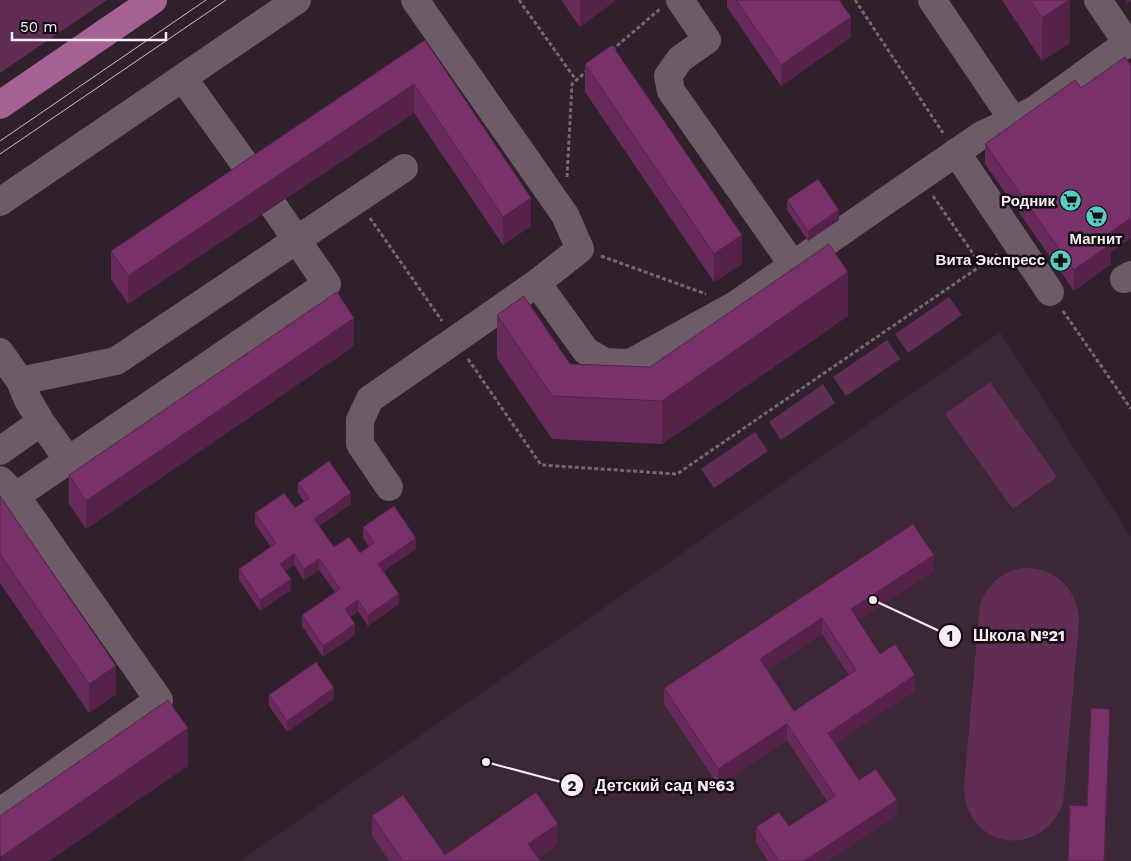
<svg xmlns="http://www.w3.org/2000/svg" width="1131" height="861" font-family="'Work Sans',sans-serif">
<rect width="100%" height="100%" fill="#2f202b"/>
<!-- built -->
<path fill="#3b2736" d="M1000 332 1131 537V861H240Z"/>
<!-- green -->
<path fill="#602d54" d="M0 0H107L0 73Z
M949 297 962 315 908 353 895 334Z
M887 340 900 359 846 396 833 377Z
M990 382 1057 477 1013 509 945 414Z
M823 384 835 403 781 440 769 422Z
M755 432 768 451 714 488 701 469Z
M1023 568C1056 567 1079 590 1079 623L1063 804C1040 861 964 848 964 786L980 604C988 584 1001 572 1023 568Z"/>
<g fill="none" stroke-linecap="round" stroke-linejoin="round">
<!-- path -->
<path stroke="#756872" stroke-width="3" stroke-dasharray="4 2.5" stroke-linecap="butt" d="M519 0 576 80
M855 0 943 133
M612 50 660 9
M567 177 572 84 588 70
M933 196 981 265
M370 218 442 321
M601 256 706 294
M1063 311 1131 409
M468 359 541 465 677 474 998 254"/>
<!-- minor -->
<path stroke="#6d5c68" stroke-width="28" d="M415 0 565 215 580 249 537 283 586 351 605 362 630 363 735 305 980 136 1033 111 1127 43 1098 0
M680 0 707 40 680 59 668 76 671 91 793 265
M932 0 1013 120
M183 78 257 181
M956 152 1050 292
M0 202 297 0
M1124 279 1131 275
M0 352 20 381 28 400 41 422 0 451
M20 381 116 361 404 168
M41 422 68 460
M0 480 16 496
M389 487 360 444V420L370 399 537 283
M0 812 159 700 16 496 327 284 274 207"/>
<!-- major -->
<path stroke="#a66195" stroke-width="28" d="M0 105 153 0"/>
<!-- tram -->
<path stroke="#cdc1c9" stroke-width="1" d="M0 141 206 0
M0 154 226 0"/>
</g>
<!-- wall -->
<path fill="#682a5a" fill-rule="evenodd" d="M561 0H616L580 27Z
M727 0H839L851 37 781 86 727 7Z
M1002 0H1070V43L1042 61Z
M425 40 531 226 503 245 414 113 128 304 111 279V251Z
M585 64 742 264 714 282 585 92Z
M1131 65V238L1111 252V264L1074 291 985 164V144L1081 88Z
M787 200 839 220 808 241 787 210Z
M497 315 570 364 650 367 848 316 662 444 552 439 497 358Z
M354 346 86 529 69 504V475Z
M298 483 351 504 319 526 334 547 360 553 369 546 363 538V527L416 549 384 571 399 604 368 626 358 611 350 617 355 635 323 657 302 626V615L335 592 319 570 304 580 294 565 285 571 291 590 260 611 239 580V569L271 547 255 524V513L295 508 304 502 298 493Z
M0 496 116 694 89 713 0 583Z
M913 524 934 571 858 620 880 654 915 691 835 744 859 780 897 815 828 861H768L756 843V827L789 826 827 801 787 740 718 785 664 704V688ZM822 634 849 675 794 711 767 670Z
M269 695 334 699 287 732 269 706Z
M372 816 445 855 558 844 538 858 540 861H389L372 836Z"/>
<!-- shaded-wall -->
<path fill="#55224a" d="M580 0H616L580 27Z
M1070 0V43L1042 61V18Z
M1126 0H1131V1L1126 5Z
M851 17V37L781 86V65Z
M414 84V113L128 304V276Z
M531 198V226L503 245V217Z
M839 210V220L808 241V231Z
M1131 218V238L1111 252V264L1074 291V270L1105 236Z
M742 235V264L714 282V254Z
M848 272V316L662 444V401Z
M354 318V346L86 529V501Z
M351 493V504L314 529V519Z
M416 538V549L378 575V564Z
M294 554V565L280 575V564Z
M934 555V571L851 625V609Z
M319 559V570L304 580V569Z
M291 579V590L260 611V600Z
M399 594V604L368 626V615Z
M358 600V611L345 620V609Z
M822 618V634L760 675V659Z
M355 624V635L323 657V646Z
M116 666V694L89 713V684Z
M915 675V691L828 749V733Z
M334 688V699L287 732V721Z
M1110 709V730L1105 861H1104Z
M787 724V740L718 785V769Z
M188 728V766L49 861H1V857Z
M897 800V815L828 861H804Z
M558 824V844L534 861 528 844Z"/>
<!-- building -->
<path fill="#793169" stroke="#55224a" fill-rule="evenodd" d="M736 0H839L851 17 781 65Z
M1030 0H1069L1042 18Z
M425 40 531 198 503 217 414 84 128 276 111 251Z
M612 45 742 235 714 254 585 64Z
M1125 57 1131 65V218L1105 236 1111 244 1074 270 985 144 1075 80 1081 88Z
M818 179 839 210 808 231 787 200Z
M829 244 848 272 662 401 552 396 497 315 524 296 570 364 650 367Z
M337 292 354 318 86 501 69 475Z
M329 461 351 493 314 519 334 547 349 537 360 553 374 543 363 527 394 506 416 538 378 564 399 594 368 615 358 600 345 609 355 624 323 646 302 615 340 589 319 559 304 569 294 554 280 564 291 579 260 600 239 569 276 543 255 513 284 493 295 508 309 498 298 483Z
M0 496 116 666 89 684 0 554Z
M913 524 934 555 851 609 880 654 895 644 915 675 828 733 859 780 876 769 897 800 804 861H779L756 827 779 812 789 826 835 796 787 724 718 769 664 688ZM822 618 856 670 794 711 760 659Z
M316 662 334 688 287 721 269 695Z
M168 700 188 728 1 857H0V816Z
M1091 708 1110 709 1104 861H1068L1070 805 1087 806Z
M536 792 558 824 528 844 540 861H403L372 816 403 795 445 855Z"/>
<!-- icons -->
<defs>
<symbol id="supermarket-disc" viewBox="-11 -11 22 22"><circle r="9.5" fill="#56cec3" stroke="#130c11"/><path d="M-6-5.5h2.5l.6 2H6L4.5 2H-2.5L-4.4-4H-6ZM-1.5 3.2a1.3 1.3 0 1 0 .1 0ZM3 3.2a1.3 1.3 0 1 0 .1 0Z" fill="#111"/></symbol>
<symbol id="pharmacy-disc" viewBox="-11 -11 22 22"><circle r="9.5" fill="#56cec3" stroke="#130c11"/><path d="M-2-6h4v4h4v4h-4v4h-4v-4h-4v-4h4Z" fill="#111"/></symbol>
</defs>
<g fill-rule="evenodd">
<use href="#supermarket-disc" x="1058" y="188" width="25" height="25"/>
<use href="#supermarket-disc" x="1084" y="204" width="25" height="25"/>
<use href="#pharmacy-disc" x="1048" y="248" width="25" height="25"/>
</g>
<g text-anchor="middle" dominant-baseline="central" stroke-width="5" stroke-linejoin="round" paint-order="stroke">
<!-- poi labels -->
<g font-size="15" font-weight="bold" fill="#f8eef5" stroke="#130c11" text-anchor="end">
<text x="1055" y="201">Родник</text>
<text x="1096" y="239" text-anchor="middle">Магнит</text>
<text x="1045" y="260">Вита Экспресс</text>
</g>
</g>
<!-- callouts -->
<path fill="none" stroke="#f8eef5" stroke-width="2" d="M873 600L950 636M486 762L572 785"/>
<g fill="#f8eef5" stroke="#130c11" stroke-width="2">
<circle cx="873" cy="600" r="5"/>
<circle cx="486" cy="762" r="5"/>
<circle cx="950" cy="636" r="12"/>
<circle cx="572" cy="785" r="12"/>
</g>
<g font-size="15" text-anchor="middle" font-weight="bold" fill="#111">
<text x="950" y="641">1</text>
<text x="572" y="791">2</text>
</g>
<g font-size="16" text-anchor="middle" font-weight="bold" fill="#f8eef5" stroke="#130c11" stroke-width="5" stroke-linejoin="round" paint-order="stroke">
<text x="1019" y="641">Школа №21</text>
<text x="665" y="791">Детский сад №63</text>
</g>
<!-- scale -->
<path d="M12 32v8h154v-8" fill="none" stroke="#f8eef5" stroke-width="2.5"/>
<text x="20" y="32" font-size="15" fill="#f8eef5" stroke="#130c11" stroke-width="4" paint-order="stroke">50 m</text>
</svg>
